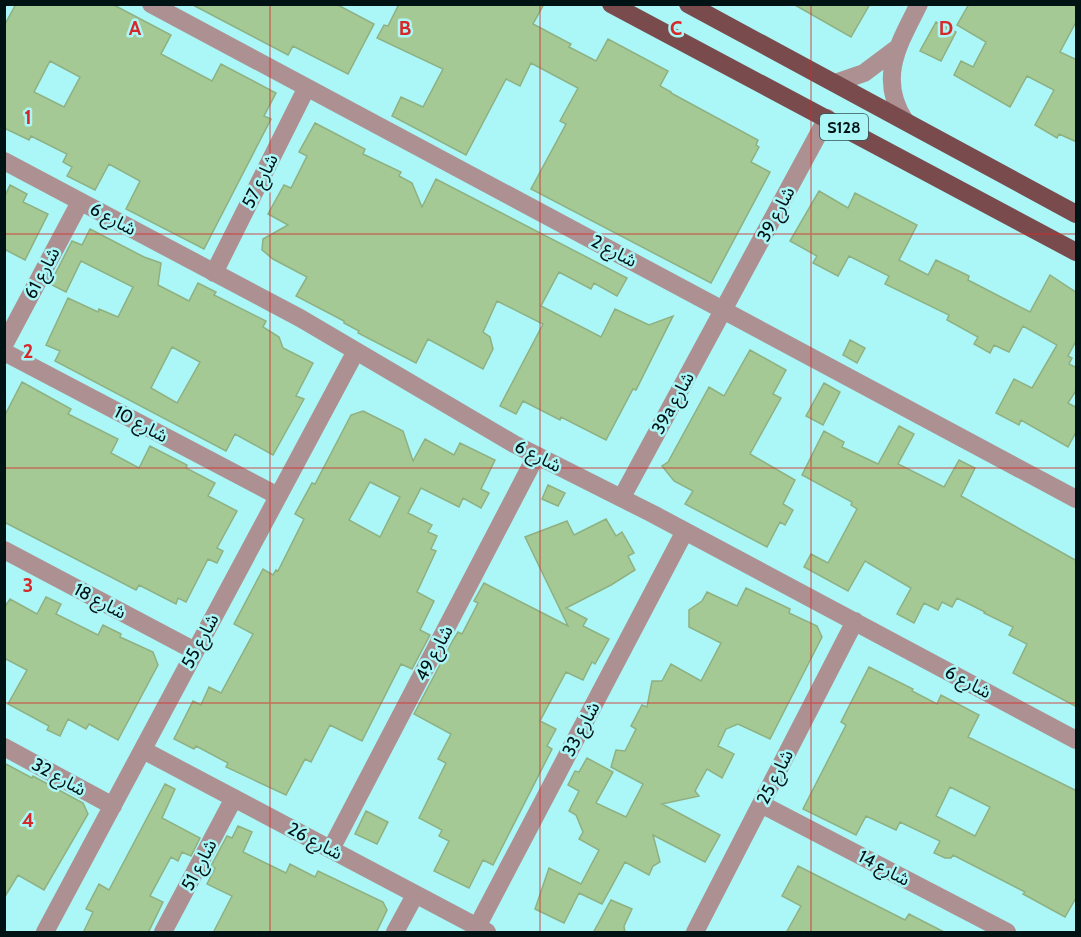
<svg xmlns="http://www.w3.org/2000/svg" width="1081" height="937" font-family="Cabin,'Noto Sans Arabic',sans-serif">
<rect width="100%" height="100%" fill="#abf6f7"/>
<!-- building -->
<path fill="#a4c995" stroke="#8fb081" stroke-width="1.5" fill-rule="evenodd" d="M16 4H112L171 35 161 54 212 81 221 64 276 93 264 116 271 119 204 249 126 209 140 181 109 164 95 190 67 176 72 167 63 162 67 154 31 136 29 140 4 128V26ZM50 61 80 77 64 107 34 92Z
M191 4H336L374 24 348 74 293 46 288 55Z
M399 4H544L533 24 571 44 569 47 596 61 608 39 668 71 660 86 671 92V93L758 140 756 145 759 147 751 162 770 172 711 283 531 189 566 124 560 121 578 88 531 63 520 86 506 79 466 155 392 116 401 97 423 107 443 69 377 38 384 25 388 26Z
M793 4H870L851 37Z
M969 4H1077V20L1060 52 1077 60V142L1059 134 1057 138 1035 125 1054 90 1027 76 1010 107 954 75 961 61 973 67 986 42 957 25Z
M936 22 956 32 941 61 920 51Z
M315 123 365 149 363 154 401 172 399 176 412 183 422 207 436 179 627 278 617 296 594 283 591 289 559 272 541 306 601 337 615 309 649 325 673 316 636 390 633 389 606 440 561 417 560 420 523 401 516 414 500 406 543 324 497 301 483 332 490 337 493 349 483 369 428 339 416 363 358 333 359 331 344 323V321L296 296 307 277 273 259 262 250 263 239 288 225 268 214 284 185 291 188 307 156 299 152Z
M10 185 27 194 23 202 48 214 25 260 4 249V198Z
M819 191 848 208 855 193 917 225 899 260 928 275 936 260 969 276 968 280 1030 312 1050 275 1077 293V339L1068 356 1072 358 1069 364 1077 368V389L1068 403 1077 408V430L1068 447 1021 420 1019 425 996 413 1014 379 1032 388 1057 345 1023 326 1009 352 994 345 990 353 974 344 978 337 947 320 949 315 885 284 889 276 849 256 838 276 813 263 817 256 790 241Z
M90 229 144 257 161 263 158 285 189 301 198 283 216 292 214 295 266 321 263 327 279 337 283 348 313 363 296 396 304 399 273 455 235 434 226 451 55 361 60 351 46 345 68 298 98 312 99 309 118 317 133 287 81 261 66 292 50 284 72 241 82 245ZM172 347 200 362 177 403 151 388Z
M850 340 865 348 857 363 843 355Z
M750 350 786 370 773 394 781 398 750 454 795 480 783 504 793 510 785 525 780 522 767 547 685 504 693 491 674 481 662 466 668 462 709 387 724 396Z
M22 382 71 409 68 414 118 439 111 453 139 468 150 446 187 465 186 468 215 483 208 496 237 511 217 548 223 551 217 563 208 559 186 602 178 598 176 604 139 585 136 590 4 522V417Z
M824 383 840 392 823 425 806 416Z
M363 411 403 431 413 461 425 439 454 455 460 443 495 460 481 489 489 493 481 508 463 498 459 507 421 488 408 513 432 525 428 532 437 536 431 549 436 551 417 592 434 601 420 630 430 635 412 669 401 664 362 741 330 725 311 762 305 759 286 795 226 767 228 763 196 746 194 749 174 739 193 701 201 705 209 687 221 693 253 634 234 624 263 569 273 575 276 570 278 571 304 519 295 514 312 483 315 484 351 415ZM370 482 400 497 380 537 349 520Z
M899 426 914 434 898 464 944 487 959 460 975 468 961 496 1077 561V707L1013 673 1027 644 1009 635 1013 627 984 613 985 612 957 598 952 607 942 602 938 610 924 603 914 623 897 614 911 588 865 561 848 591 804 567 811 554 828 563 857 509 851 505 852 502 802 475 824 431 844 442 842 447 878 464Z
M548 485 565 493 558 506 542 499Z
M606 519 616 536 622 532 634 553 628 556 635 570 611 585 566 608 587 619 583 626 609 639 595 664 592 662 583 680 566 672 540 721 556 729 547 746 552 749 493 865 483 860 469 888 434 871 449 841 439 836 442 830 419 818 446 763 438 759 451 734 414 714 453 640 458 632 462 634 478 603 474 601 484 583 568 626 525 537 567 521 574 535Z
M746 588 790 609 789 613 817 626 822 637 770 739 738 724 726 729 718 746 734 754 722 778 707 769 695 791 699 796 662 804 720 835 705 862 653 835 660 862 653 866 649 875 625 862 602 904 579 893 564 923 535 909 549 868 581 884 599 850 579 839 583 832 576 815 569 811 579 791 568 785 575 771 579 772 587 758 613 772 596 803 626 817 643 784 611 767 616 750 625 751 636 729 631 726 642 705 647 707 652 681H662L671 664 701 681 721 643 689 627V610L702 601 707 592 737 606Z
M46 597 61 604 56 614 98 635 103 625 121 634 120 637 153 652 158 665 118 740 89 724 86 729 68 719 60 736 47 730 49 726 8 704 27 670 4 658V608L10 599 37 614Z
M869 667 913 689 912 691 937 704 941 695 979 715 968 737 1077 791V896L1065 917 1023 894 1025 892 953 855 951 858H945L934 853 940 841 900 822 896 830 866 816 856 835 803 809 846 725 841 722ZM950 787 990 807 975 836 936 816Z
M4 763 32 778 33 776 83 803 88 814 44 890 18 875 4 898Z
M165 784 175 789 162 818 200 838 191 856 182 852 178 861 171 857 150 896 163 902 148 933H83L93 912 86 909 99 884 109 890Z
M366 811 388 822 377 844 355 834Z
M238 826 252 832 243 852 286 873 290 864 315 877 318 871 383 902 387 910 376 933H213L232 896 207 884 215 868 211 866 227 836 232 838Z
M798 866 905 920 909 914 946 933H786L801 906 782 896Z
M611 900 632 909 624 926 625 933H593Z"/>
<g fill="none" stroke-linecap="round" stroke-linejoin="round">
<!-- minor -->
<path stroke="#ad9192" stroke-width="18" d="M151 4 1076 499
M835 83 864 73 896 49
M905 121C877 78 899 44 919 4
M4 161 300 318 514 444 653 514 1076 740
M214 273 306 89
M4 345 80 202
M4 352 278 496
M622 497 827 118
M4 550 195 651
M4 747 113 806
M143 750 487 932
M761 804 1007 932
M331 849 536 456
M477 927 685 531
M45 932 356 351
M163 932 234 798
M395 932 415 895
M695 932 855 621"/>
<!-- major -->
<path stroke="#794b4d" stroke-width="18" d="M611 4 1076 252
M688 4 1076 214"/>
</g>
<!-- grid -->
<path fill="none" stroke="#d62828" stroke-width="1.5" stroke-opacity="0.55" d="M270 4V932M540 4V932M811 4V932M4 234H1076M4 468H1076M4 703H1076"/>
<g text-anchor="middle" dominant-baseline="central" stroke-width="5" stroke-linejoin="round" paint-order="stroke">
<!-- shield labels -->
<rect fill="#abf6f7" stroke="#335758" stroke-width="1.5" x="820" y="114" width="48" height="26" rx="4.5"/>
<g font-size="16" font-weight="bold" fill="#001314">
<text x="844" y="127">S128</text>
</g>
<!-- street labels -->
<g font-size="18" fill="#001314" stroke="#abf6f7">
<text transform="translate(260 181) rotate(-63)">شارع 57</text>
<text transform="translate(776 214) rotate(-62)">شارع 39</text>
<text transform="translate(113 219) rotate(28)">شارع 6</text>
<text transform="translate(614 251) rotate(28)">شارع 2</text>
<text transform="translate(42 273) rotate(-62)">شارع 61</text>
<text transform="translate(673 403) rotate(-61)">39a شارع</text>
<text transform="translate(141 424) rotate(28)">شارع 10</text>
<text transform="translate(538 456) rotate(27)">شارع 6</text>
<text transform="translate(100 601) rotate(28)">شارع 18</text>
<text transform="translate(200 641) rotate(-62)">شارع 55</text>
<text transform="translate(434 653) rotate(-62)">شارع 49</text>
<text transform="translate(968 682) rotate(28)">شارع 6</text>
<text transform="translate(581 729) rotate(-62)">شارع 33</text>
<text transform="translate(59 777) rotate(29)">شارع 32</text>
<text transform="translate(775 777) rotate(-63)">شارع 25</text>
<text transform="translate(315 841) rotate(28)">شارع 26</text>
<text transform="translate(199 865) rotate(-62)">شارع 51</text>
<text transform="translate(884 868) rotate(28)">شارع 14</text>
</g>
</g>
<g font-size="20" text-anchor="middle" font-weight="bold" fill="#d62828" stroke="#abf6f7" stroke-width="5" stroke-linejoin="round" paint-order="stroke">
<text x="135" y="35">A</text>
<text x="405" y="35">B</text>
<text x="676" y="35">C</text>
<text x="946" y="35">D</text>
<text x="28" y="124">1</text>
<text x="28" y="358">2</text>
<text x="28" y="592">3</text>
<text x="28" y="827">4</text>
</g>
<!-- border -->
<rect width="1081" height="937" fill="none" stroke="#001314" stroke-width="12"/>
</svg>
